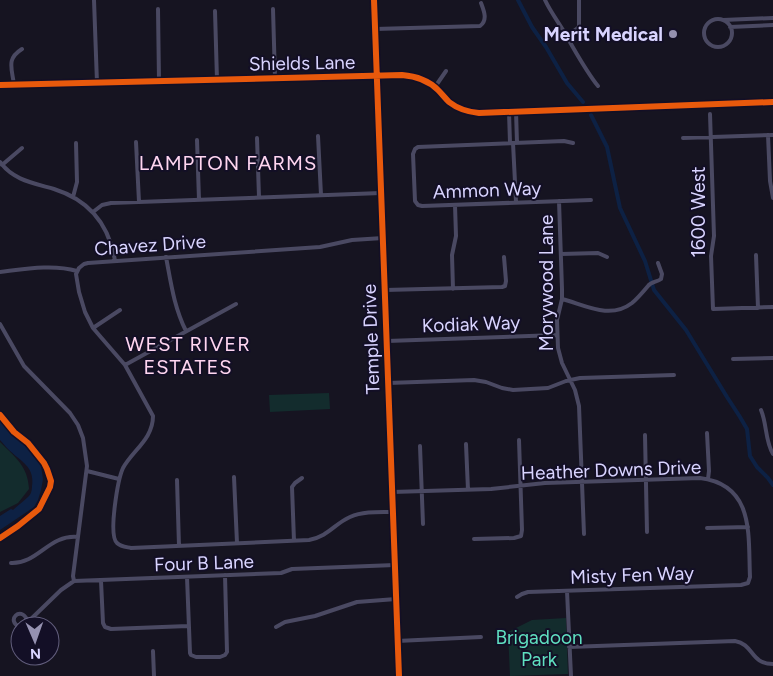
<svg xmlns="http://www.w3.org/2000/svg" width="773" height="676" font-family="Figtree,sans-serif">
<rect width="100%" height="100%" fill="#161421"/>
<!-- green -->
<path fill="#132c2d" d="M329 393 330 409 270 412 269 395Z
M0 442C15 457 28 466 29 489L18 503 0 512Z
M566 618 568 674 510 676 508 632 532 620Z"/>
<!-- water -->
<path fill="#0d2144" d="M0 420 31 452 41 466 43 479 41 490 38 500 34 507 0 530V516L11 509 13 510C18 505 24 501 28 497 31 495 32 490 32 486 35 466 20 461 8 449 5 446 3 443 0 440Z"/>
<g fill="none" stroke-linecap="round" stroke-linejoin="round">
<!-- canal -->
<path stroke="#0d2144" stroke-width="4" d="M518 0 532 27 546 47 567 83 583 102
M591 115 607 147 620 208 645 261 654 290 686 330 727 397 740 417 747 429 750 456 757 467 768 478 773 485"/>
<!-- street -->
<path stroke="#4a4962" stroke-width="4" d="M94 0 97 83
M545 0C551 13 560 24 567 37 577 54 586 71 598 86
M158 9 159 81
M273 9 275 78
M215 11 217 80
M704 33a14 14 0 1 1 28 0a14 14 0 1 1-28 0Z
M723 20 773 18
M730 27 773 25
M375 29 480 26C488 20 484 11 481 3
M567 36 579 27V0
M14 85C12 68 6 59 22 49
M435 87 446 71
M516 111 517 143
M509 112 510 143
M710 114 714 236 711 256 713 309 773 307
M768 135 770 181 773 198
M318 136 321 195
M257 138 259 197
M683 138 773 135
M197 140 199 200
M136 142 139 202
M513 143 516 202
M573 143 564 141 418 147 415 149 413 154 415 201 418 205 422 206 591 200
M0 162C13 180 33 183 54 189 89 200 109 224 115 261
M2 165 22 148
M73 197 77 182 76 143
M559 201 562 289V299L557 320 558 348 562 363 575 390 579 406 584 534
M93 212 102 205 111 203 381 193
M383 238 352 240 320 247 88 263 84 264 79 268 76 274 79 292 85 312 93 328 99 335 125 365 153 416C153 439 133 450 123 468 118 479 108 535 117 543 121 547 127 547 131 548L309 540C329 536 334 524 350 517 363 511 379 512 393 512
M561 254 598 253 607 257
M756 255 758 308
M166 257C171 283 174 307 186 331
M0 272C25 269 53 264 77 271
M453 289 452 255 456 236 455 205
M385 290 502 287 505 286 506 281 504 257
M562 299C585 305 610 320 632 303 638 298 643 292 648 286 651 282 657 282 661 279L662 274 658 263
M0 324 24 366 70 413 78 425 83 438 87 466 73 576 74 581
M93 328 120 310
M387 341 557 335
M733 359 773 358
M125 365 236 304
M388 383 474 380 486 382 502 388 513 390 548 388 566 381 580 378 674 375
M761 410C767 424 765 441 773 454
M707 433 709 471 708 479
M645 435 647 532
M466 444 468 490
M420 446 423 524
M87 471 119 479
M234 477 237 543
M177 480 179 546
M392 492 491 489 545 483 700 478C755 485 748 535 750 577L748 583 741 585 528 592 522 594 517 597
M707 528 748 527
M474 539 514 538 521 536 522 530 519 440
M294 541 292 487 295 483 302 478
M11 563C38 564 49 534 78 537
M187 577 190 653 191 655 196 657H220L225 655 227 652 225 575
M101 581 103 623 105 627 111 629 188 626
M567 591 571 676
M24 626 27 620 32 618 61 590 74 581 281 573 292 569 395 565
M20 627C5 621 21 605 27 620
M276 627 285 622 315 616 357 602 396 599
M397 641 481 637
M569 647 735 641C754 644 750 664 773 664
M153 651 154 676"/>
<!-- secondary -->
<path stroke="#575674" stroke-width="5" d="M374 0 399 676
M0 85 402 75C415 76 428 80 438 90 442 94 445 98 449 102 458 109 468 112 479 113L773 102"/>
<defs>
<path id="cycleway" d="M374 0 399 676
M0 85 402 75C415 76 428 80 438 90 442 94 445 98 449 102 458 109 468 112 479 113L773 102
M0 415 14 432 28 443 44 463 47 469 51 481 50 487 39 509 18 526 0 538"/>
</defs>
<!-- cycleway casing -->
<use href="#cycleway" stroke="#130f26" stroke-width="9"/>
<!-- cycleway -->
<use href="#cycleway" stroke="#e8590c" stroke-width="6"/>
</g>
<!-- markers -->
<circle fill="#9591b1" stroke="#130f26" stroke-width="2" cx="673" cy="34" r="5"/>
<g text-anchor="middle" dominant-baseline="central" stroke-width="4" stroke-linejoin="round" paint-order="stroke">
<!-- poi labels -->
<g font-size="19" font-weight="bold" fill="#d9d4ff" stroke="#130f26" text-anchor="end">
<text x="663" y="34">Merit Medical</text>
</g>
<!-- street labels -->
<g font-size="19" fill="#d9d4ff" stroke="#130f26">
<text transform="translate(302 63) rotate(-1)">Shields Lane</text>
<text transform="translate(487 190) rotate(-2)">Ammon Way</text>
<text transform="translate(698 212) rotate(-90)">1600 West</text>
<text transform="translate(150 245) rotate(-4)">Chavez Drive</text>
<text transform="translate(546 283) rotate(-90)">Morywood Lane</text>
<text transform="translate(471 324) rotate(-2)">Kodiak Way</text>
<text transform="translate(371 339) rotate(-92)">Temple Drive</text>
<text transform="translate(611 470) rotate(-2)">Heather Downs Drive</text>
<text transform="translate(204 563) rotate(-2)">Four B Lane</text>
<text transform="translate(632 575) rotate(-2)">Misty Fen Way</text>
</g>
<!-- park labels -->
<g font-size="19" fill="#5fe0c0" stroke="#130f26">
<text x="539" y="637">Brigadoon<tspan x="539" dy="22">Park</tspan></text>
</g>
<!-- neighbourhood labels -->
<g font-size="20" letter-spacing="1" fill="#ffd6f0" stroke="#130f26">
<text x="228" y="163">LAMPTON FARMS</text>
<text x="188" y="344">WEST RIVER<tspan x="188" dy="23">ESTATES</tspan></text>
</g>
</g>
<!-- north arrow -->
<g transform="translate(35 641) rotate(178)"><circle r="24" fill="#130f26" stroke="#625e7d"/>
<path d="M0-4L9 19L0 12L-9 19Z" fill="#9591b1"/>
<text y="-8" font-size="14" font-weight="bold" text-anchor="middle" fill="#d9d4ff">N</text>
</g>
</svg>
